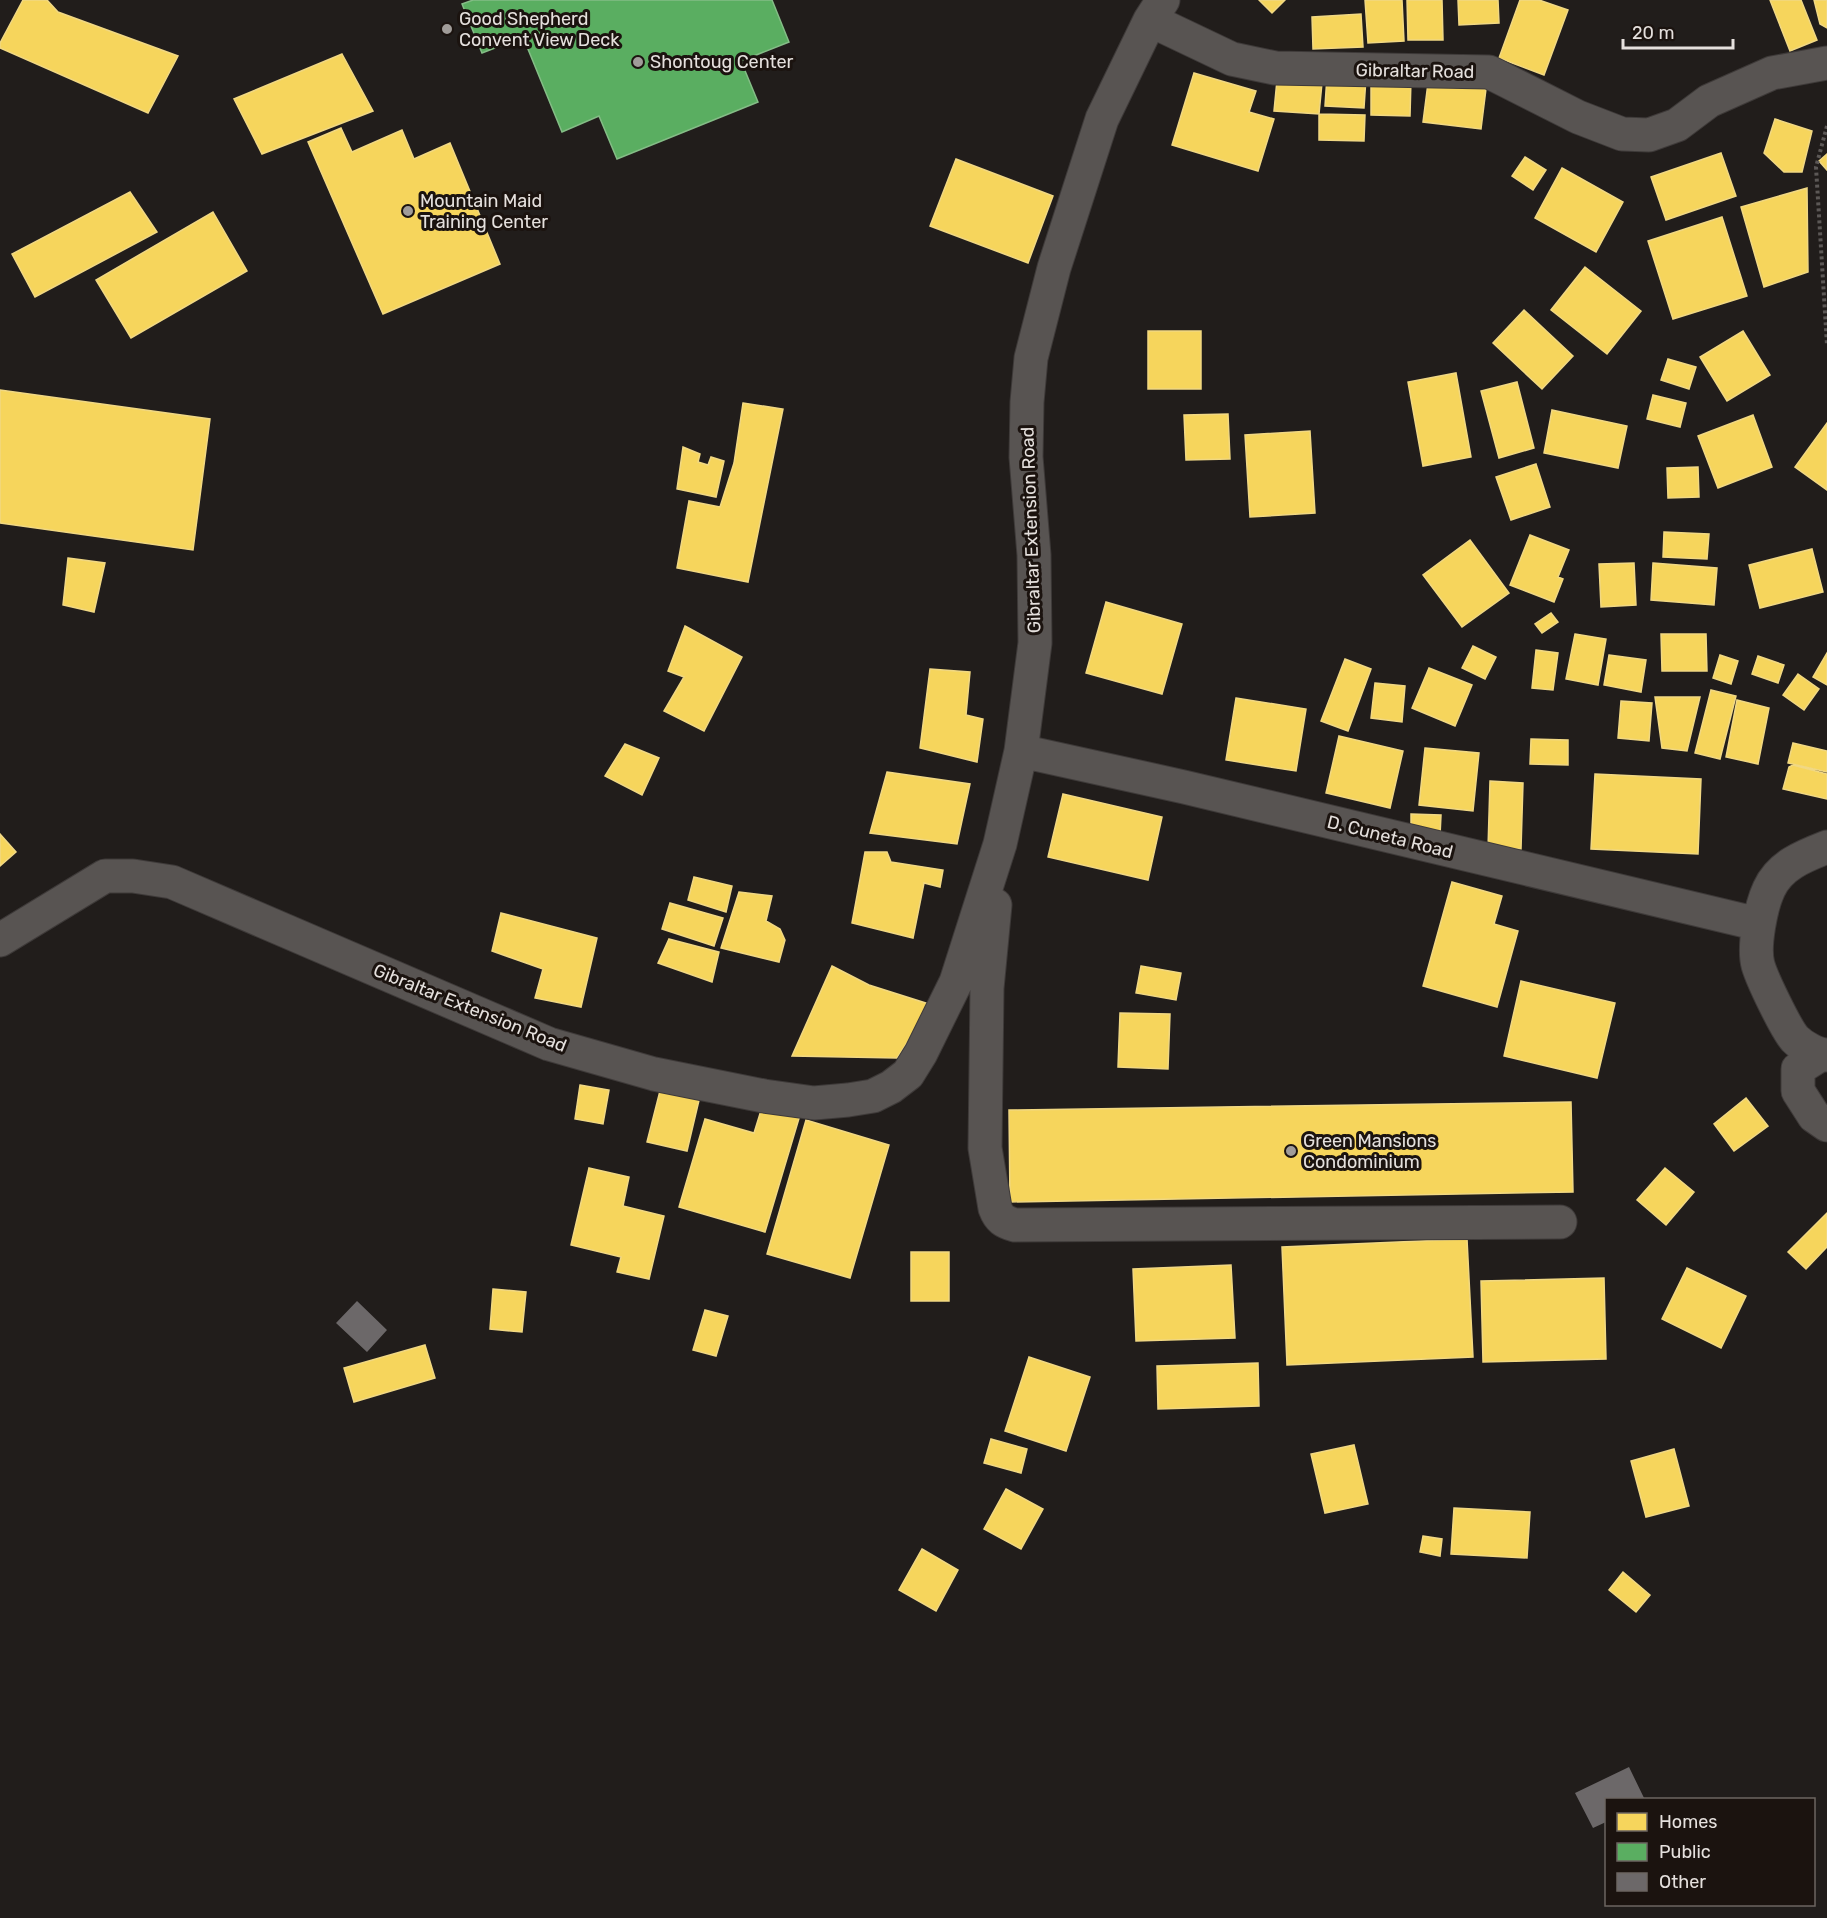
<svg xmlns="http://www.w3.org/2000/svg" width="1827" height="1918" font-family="Rubik,sans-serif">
<rect width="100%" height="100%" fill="#211d1b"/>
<!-- homes -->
<path fill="#f6d55c" stroke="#f1d883" stroke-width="1.5" d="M23 0H47L58 12 178 56 148 113 0 48V43Z
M1259 0H1285L1272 13Z
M1365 0H1402L1404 41 1368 43Z
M1407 0H1442L1443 40H1408Z
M1458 0H1498L1499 23 1459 25Z
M1520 0H1539L1568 10 1544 75 1499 58Z
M1770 0H1801L1817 40 1790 51Z
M1814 0H1827V28L1820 24Z
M1361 14 1363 47 1313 49 1312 17Z
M342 54 373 111 262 154 234 99Z
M1194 73 1256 91 1249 112 1274 119 1258 171 1172 145Z
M1327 76 1366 78 1364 108 1325 106Z
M1371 79 1411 80 1410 116 1371 115Z
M1277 80 1322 83 1319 114 1274 111Z
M1428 83 1486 89 1481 129 1423 122Z
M1319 114 1365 115 1364 141 1319 140Z
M1775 119 1812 131 1802 172H1784L1764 153Z
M341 128 352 152 402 130 414 159 450 143 500 264 383 314 308 142Z
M1721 153 1736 196 1666 220 1651 177Z
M1827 154V170L1819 161Z
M1525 157 1546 170 1533 190 1512 176Z
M956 159 1053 196 1028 263 930 226Z
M1562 168 1623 202 1596 252 1535 218Z
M1807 188 1808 272 1764 287 1741 207Z
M130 192 157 232 35 297 12 254Z
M213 212 247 271 131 338 96 280Z
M1722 217 1747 296 1673 319 1648 241Z
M1585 267 1641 311 1607 354 1551 310Z
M1524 310 1573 356 1542 389 1493 343Z
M1148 331H1201V389H1148Z
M1743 331 1770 375 1727 401 1700 357Z
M1668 359 1696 367 1689 389 1661 380Z
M1456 373 1471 457 1423 466 1408 382Z
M1517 382 1534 448 1499 458 1481 391Z
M0 390 210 419 193 550 0 523Z
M1653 395 1686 403 1680 427 1647 419Z
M743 403 783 409 748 582 677 568 689 501 720 507 734 463Z
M1552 410 1627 426 1618 468 1544 453Z
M1228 414 1230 459 1186 460 1184 415Z
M1753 415 1772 467 1718 488 1698 436Z
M1827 423V490L1795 467Z
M1310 431 1315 513 1250 517 1245 435Z
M683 447 700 454 698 462 708 465 711 457 724 461 716 497 677 489Z
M1536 464 1550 507 1511 520 1496 477Z
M1698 467 1699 497 1668 498 1667 468Z
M1664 532 1709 534 1707 559 1663 557Z
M1530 535 1569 550 1558 577 1563 579 1554 602 1510 585Z
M1470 540 1509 593 1462 627 1423 575Z
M1812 549 1823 592 1760 608 1749 565Z
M68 558 105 563 94 612 63 605Z
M1634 563 1636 605 1601 607 1599 564Z
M1653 563 1717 568 1714 605 1651 600Z
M1106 602 1182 624 1162 694 1086 673Z
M1551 613 1558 622 1542 633 1535 624Z
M685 626 742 657 704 731 664 711 684 677 668 671Z
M1575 634 1606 639 1598 685 1566 679Z
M1661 634H1706L1707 671H1662Z
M1473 646 1496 657 1485 679 1462 668Z
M1536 650 1558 653 1553 690 1532 688Z
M1827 653V685L1813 677Z
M1609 655 1646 660 1641 692 1604 685Z
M1720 655 1738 661 1731 684 1713 678Z
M1758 656 1784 665 1778 683 1752 674Z
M1345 659 1371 669 1348 731 1321 721Z
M1429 668 1472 685 1455 726 1412 708Z
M930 669 970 672 966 715 983 719 977 762 920 748Z
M1798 674 1819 689 1804 710 1783 695Z
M1375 683 1405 686 1402 722 1371 718Z
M1711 690 1736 696 1720 759 1695 753Z
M1655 697H1700L1687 751 1662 748Z
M1236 698 1306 709 1296 771 1226 760Z
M1737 700 1769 708 1758 764 1726 757Z
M1621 701 1652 703 1649 741 1618 738Z
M1339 736 1403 751 1390 808 1326 793Z
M1531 739 1568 740V765L1530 764Z
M1793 743 1827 751V772L1788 763Z
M625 744 659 758 642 795 605 776Z
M1425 748 1479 753 1473 811 1419 805Z
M1793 765 1827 774V799L1783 789 1789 767Z
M887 772 970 784 957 844 870 833Z
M1595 774 1701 779 1698 854 1591 849Z
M1490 781 1523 783 1521 849 1488 848Z
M1063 794 1162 817 1148 880 1048 857Z
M1411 814 1441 815 1440 836 1411 829Z
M0 834 16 852 0 866Z
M865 852H887L891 862 943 870 940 887 924 883 913 938 852 923Z
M694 877 732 886 726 912 688 900Z
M1452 882 1502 896 1494 924 1518 931 1497 1007 1423 986Z
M739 892 772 896 766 921 780 929 785 940 779 962 721 948Z
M670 903 723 918 714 946 662 929Z
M501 913 597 938 581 1007 535 998 543 969 492 951Z
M669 939 719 952 712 982 658 963Z
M832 966 869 985 932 1005 897 1058 792 1056Z
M1141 966 1181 973 1176 1000 1136 993Z
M1521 981 1615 1003 1597 1078 1504 1056Z
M1120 1013 1170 1014 1168 1069 1118 1067Z
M580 1085 609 1090 603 1124 575 1119Z
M661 1087 700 1096 687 1151 647 1142Z
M1746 1098 1768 1126 1734 1151 1714 1124Z
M1571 1102 1573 1192 1010 1202 1009 1110Z
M763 1104 800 1115 765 1232 679 1207 705 1119 754 1133Z
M806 1120 889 1145 850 1278 767 1254Z
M589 1168 629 1177 623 1206 664 1216 649 1279 617 1272 621 1257 571 1245Z
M1665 1168 1694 1192 1666 1225 1637 1200Z
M1827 1213V1247L1806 1269 1788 1252Z
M1467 1239 1473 1357 1287 1365 1282 1247Z
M911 1252H949V1301H911Z
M1231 1265 1235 1338 1136 1341 1133 1269Z
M1687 1268 1746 1296 1721 1348 1662 1319Z
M1604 1278 1606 1359 1483 1362 1481 1281Z
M493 1289 526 1292 522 1332 490 1329Z
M705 1310 728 1316 716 1356 693 1350Z
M425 1345 435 1378 354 1402 344 1368Z
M1029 1357 1090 1377 1066 1451 1005 1431Z
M1258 1363 1259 1406 1158 1409 1157 1366Z
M991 1439 1027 1449 1021 1473 984 1463Z
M1354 1445 1368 1504 1325 1513 1311 1454Z
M1674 1449 1689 1506 1646 1517 1631 1461Z
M1006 1489 1043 1509 1021 1549 984 1529Z
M1454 1508 1530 1512 1527 1558 1451 1554Z
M1423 1536 1442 1539 1440 1556 1420 1552Z
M922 1549 958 1570 936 1611 899 1590Z
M1623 1572 1650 1595 1636 1612 1609 1590Z"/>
<!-- public -->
<path fill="#5aae61" stroke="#84bd86" stroke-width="1.5" d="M473 0H772L789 42 741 61 758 102 617 159 599 116 562 132 523 37 482 53 462 4Z"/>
<!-- building -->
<path fill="#6c6869" d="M357 1301 387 1330 367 1352 336 1323Z
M1629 1767 1645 1800H1606V1822L1593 1828 1575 1793Z"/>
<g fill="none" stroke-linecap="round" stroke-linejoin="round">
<defs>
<path id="minor" d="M1163 0 1150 20 1232 59 1275 68 1489 72 1578 117 1622 134 1649 135 1677 125 1709 101 1772 73 1827 63
M1021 751 1184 787 1758 924
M1827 847C1804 856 1780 865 1769 889 1761 906 1753 946 1758 965 1762 979 1786 1029 1795 1039 1802 1046 1817 1055 1827 1055
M995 905 987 988 985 1148 995 1208C999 1219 1004 1222 1015 1225L1560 1222
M0 940 105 876H133L172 882 549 1044 654 1074 764 1096 814 1103 848 1100 873 1096 891 1087 908 1074 921 1053 956 982 1000 844 1021 751 1035 643 1034 555 1026 457 1027 402 1031 358 1054 268 1102 119 1150 20
M1820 1055 1798 1069V1091L1814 1116 1827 1125"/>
</defs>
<!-- minor casing -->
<use href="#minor" stroke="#3e3a39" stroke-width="35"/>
<!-- path -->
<path stroke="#5c5856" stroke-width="4" stroke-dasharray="3 3" stroke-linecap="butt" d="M1827 126 1816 167 1827 345"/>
<!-- minor -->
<use href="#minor" stroke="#585452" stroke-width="33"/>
</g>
<!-- markers -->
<g fill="#a09c99" stroke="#1b130f" stroke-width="2">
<circle cx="447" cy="29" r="6"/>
<circle cx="638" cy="62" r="6"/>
<circle cx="408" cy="211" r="6"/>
<circle cx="1291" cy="1151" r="6"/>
</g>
<g text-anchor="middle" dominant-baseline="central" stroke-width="6" stroke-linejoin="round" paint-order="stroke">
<!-- poi labels -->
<g font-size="18" fill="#e5e0dd" stroke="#1b130f" text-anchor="start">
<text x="459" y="19">Good Shepherd<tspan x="459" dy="21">Convent View Deck</tspan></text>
<text x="650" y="62">Shontoug Center</text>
<text x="420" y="201">Mountain Maid<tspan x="420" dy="21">Training Center</tspan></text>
<text x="1303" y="1141">Green Mansions<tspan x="1303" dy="21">Condominium</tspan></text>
</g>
<!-- street labels -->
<g font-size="18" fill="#e5e0dd" stroke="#1b130f">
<text transform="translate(1415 71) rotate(1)">Gibraltar Road</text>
<text transform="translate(1031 530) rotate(-92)">Gibraltar Extension Road</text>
<text transform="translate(1390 837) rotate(14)">D. Cuneta Road</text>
<text transform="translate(470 1008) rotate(22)">Gibraltar Extension Road</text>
</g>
</g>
<!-- legend -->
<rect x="1605" y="1798" width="210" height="108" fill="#1b130f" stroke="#6c6561" stroke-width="1.5"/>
<rect x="1617" y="1813" width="30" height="18" fill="#f6d55c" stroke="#6c6561" stroke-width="1.5"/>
<text x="1659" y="1828" font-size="18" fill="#e5e0dd">Homes</text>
<rect x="1617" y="1843" width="30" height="18" fill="#5aae61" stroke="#6c6561" stroke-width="1.5"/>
<text x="1659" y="1858" font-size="18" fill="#e5e0dd">Public</text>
<rect x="1617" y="1873" width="30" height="18" fill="#6c6869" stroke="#6c6561" stroke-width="1.5"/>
<text x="1659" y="1888" font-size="18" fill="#e5e0dd">Other</text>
<!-- scale -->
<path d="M1623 39v9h110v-9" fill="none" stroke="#e5e0dd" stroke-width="3"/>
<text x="1632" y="39" font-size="18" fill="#e5e0dd" stroke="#1b130f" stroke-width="4.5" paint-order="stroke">20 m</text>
</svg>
